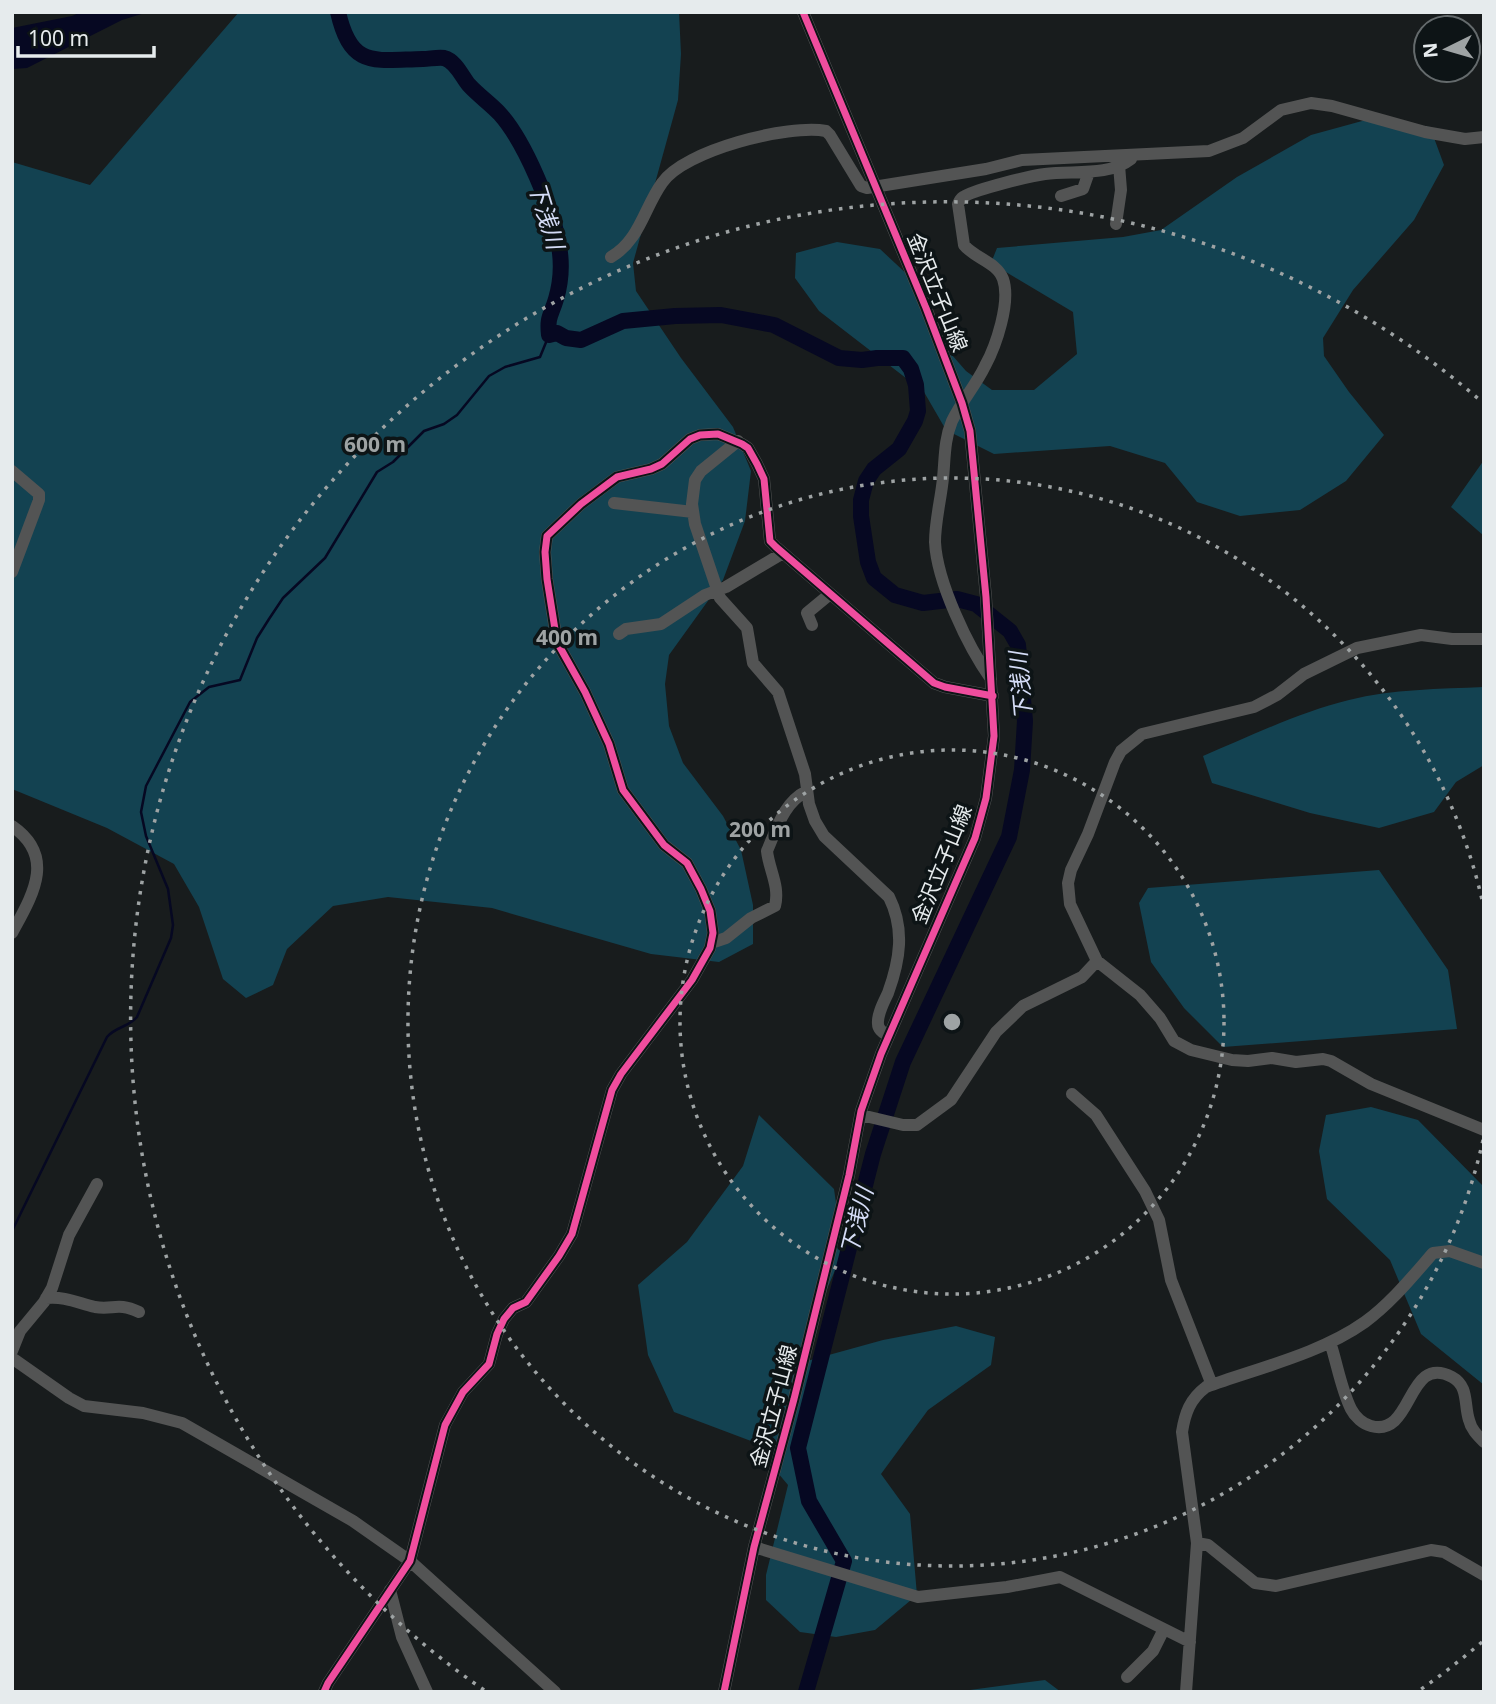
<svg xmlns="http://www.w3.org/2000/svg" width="1496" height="1704" font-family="'Noto Sans','Noto Sans JP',sans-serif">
<rect width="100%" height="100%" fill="#181c1d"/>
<!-- forest -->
<path fill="#134251" d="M239 12H679L681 54 678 100 633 263 636 291 681 358 733 427 751 471 745 521 723 580 669 655 665 684 669 726 683 763 723 816 741 850 753 905V944L719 962 651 954 492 908 388 897 333 906 287 949 273 985 246 998 223 979 199 907 174 864 107 828 12 789V162L90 185Z
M1373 118 1430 127 1444 165 1414 220 1353 290 1323 338 1324 356 1349 392 1384 435 1346 481 1300 510 1240 516 1197 502 1165 463 1110 446 994 454 946 430 924 392 819 311 795 278 796 253 837 242 880 249 911 278 938 339 966 371 992 390H1034L1077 354 1073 312 991 263 997 248 1123 237 1161 230 1237 177 1311 135Z
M1484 460V536L1451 507Z
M1484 687V765L1456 782 1434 812 1379 828 1310 813 1212 783 1203 756C1248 737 1302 711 1349 700 1393 689 1439 689 1484 687Z
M1379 870 1448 970 1457 1029 1223 1047 1184 1008 1151 962 1139 903 1148 888Z
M1371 1107 1418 1120 1484 1187V1385L1421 1334 1390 1260 1327 1199 1319 1151 1326 1115Z
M759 1115 834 1189 843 1252 811 1326 807 1361 883 1340 956 1326 995 1337 991 1365 928 1410 881 1474 910 1514 917 1595 875 1630 836 1637 800 1632 766 1600V1575L788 1485 751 1441 674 1412 648 1355 638 1285 687 1242 743 1166Z
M1045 1680 1061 1692H955Z"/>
<!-- water -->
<path fill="#060822" d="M81 12H148L122 20 27 68 12 69V28L72 16Z"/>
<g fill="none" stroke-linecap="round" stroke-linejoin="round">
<!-- stream -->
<path stroke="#060822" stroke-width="2.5" d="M12 1231 107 1037C115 1027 129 1027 137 1017L171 938 173 925 168 889 146 836 141 812 146 786 190 702 209 687 240 680 257 638 269 619 283 598 325 558 377 472 393 462 424 431 444 424 457 415 489 376 505 367 540 357 549 335"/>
<!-- river -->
<path stroke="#060822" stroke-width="16" d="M338 12C351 69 374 60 423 59 429 59 438 57 444 58 456 61 462 77 469 85 479 96 491 104 500 114 525 142 553 209 559 246 562 263 561 282 556 299 551 316 547 316 549 335L557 333 566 338 581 340 623 321 675 316 721 315 774 325 839 358 862 360 877 358H903L911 369 916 385 918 411 915 421 899 449 874 469 866 481 861 500V516L868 562 874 578 895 595 923 603 957 599 976 604 1010 631 1018 645 1025 721 1022 770 1009 837 903 1062 873 1154 798 1448 809 1501 844 1561 806 1692"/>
<!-- minor -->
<path stroke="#535454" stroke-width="12" d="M1061 196 1083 189 1089 172
M1116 224 1121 190 1119 165
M611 257C640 240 644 208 662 183 684 150 789 124 826 131L830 135 861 186 867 188 986 169 1022 160 1209 151 1243 138 1281 110 1311 103 1332 106 1425 132 1465 139 1484 137
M738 441 701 471 695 480 692 504 695 524 720 598 747 628 753 663 778 692 805 774 809 804 815 821 824 836 889 897C905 929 900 960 888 993 884 1002 877 1014 878 1024 878 1030 884 1033 888 1036
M12 471 39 494V500L12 572
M614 503 693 512
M812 625 807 613 830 594
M619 634 626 629 661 624 705 595 726 587 783 553
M1484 639H1452L1421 635 1357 648 1304 674 1277 695 1254 707 1142 734 1121 751 1115 762 1088 834 1071 870 1068 883 1070 904 1097 961 1140 995 1160 1018 1174 1041 1191 1050 1232 1060 1248 1061 1272 1058 1296 1062 1323 1059 1331 1061 1371 1084 1484 1130
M991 679C968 647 937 582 935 542 935 521 941 499 943 478 945 459 944 440 952 421 961 402 976 385 985 366 996 346 1011 302 1003 279 997 262 974 258 964 245L958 204C961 199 960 198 965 196 977 189 1030 176 1045 174 1072 170 1108 177 1131 159L1132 156
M12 826C57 857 32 896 12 933
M711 943 726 938 751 918 775 906C780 886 769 870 767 851 777 828 784 802 807 791
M1072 1094 1096 1115 1145 1191 1159 1220 1171 1280 1212 1385
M861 1115 903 1125H917L951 1100 996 1032 1023 1006 1082 977 1097 961
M46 1298C65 1296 78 1303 95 1307 114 1310 117 1302 139 1312
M1330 1342C1337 1363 1341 1389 1351 1409 1355 1417 1363 1424 1371 1426 1414 1438 1406 1353 1452 1377 1469 1386 1464 1405 1469 1420 1471 1429 1477 1435 1484 1442
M12 1351 20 1331 44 1302 52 1288 69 1235 97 1184
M12 1358 69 1398 84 1406 143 1413 182 1423 353 1521 410 1561 555 1692
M1197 1543 1208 1545 1255 1583 1276 1586 1431 1550 1444 1552 1484 1575
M754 1547 918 1597 1007 1587 1060 1577 1190 1642
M390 1590 402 1637 427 1692
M1127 1677 1153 1651 1164 1629
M324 1692 328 1683 410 1561 445 1425 463 1392 489 1364 497 1334 504 1319 513 1308 526 1302 559 1256 572 1234 612 1090 621 1074 692 980 710 948 713 933 710 911 701 889 687 863 664 845 623 790 609 744 585 692 557 642 547 579 545 552 547 536 581 504 617 477 651 469 662 464 690 439 700 435 718 434 742 444 748 448 757 464 764 479 770 541 776 547 934 683 945 687 993 696
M724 1692 754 1547 794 1399 849 1175 861 1111 881 1054 975 838 986 798 994 736 986 597 970 431 962 403 926 308 803 12
M1186 1692 1197 1543 1182 1432C1185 1413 1190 1399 1206 1387 1258 1368 1320 1354 1365 1322 1391 1303 1412 1277 1433 1253L1450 1251 1484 1263"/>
<defs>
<path id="cycleway" d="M324 1692 328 1683 410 1561 445 1425 463 1392 489 1364 497 1334 504 1319 513 1308 526 1302 559 1256 572 1234 612 1090 621 1074 692 980 710 948 713 933 710 911 701 889 687 863 664 845 623 790 609 744 585 692 557 642 547 579 545 552 547 536 581 504 617 477 651 469 662 464 690 439 700 435 718 434 742 444 748 448 757 464 764 479 770 541 776 547 934 683 945 687 993 696
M724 1692 754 1547 794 1399 849 1175 861 1111 881 1054 975 838 986 798 994 736 986 597 970 431 962 403 926 308 803 12"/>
</defs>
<!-- cycleway casing -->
<use href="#cycleway" stroke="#0d1416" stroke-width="11"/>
<!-- cycleway -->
<use href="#cycleway" stroke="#ef4d9e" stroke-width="7"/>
</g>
<!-- distance rings -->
<g fill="none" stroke="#9ea3a4" stroke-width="3.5" stroke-dasharray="3.5 7">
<circle cx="952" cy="1022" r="272"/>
<path d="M1483 1140A544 544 0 1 1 1483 904"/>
<path d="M1482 1642A816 816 0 0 1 1420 1690M484 1690A816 816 0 1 1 1482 402"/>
</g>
<g text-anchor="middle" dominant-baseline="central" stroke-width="7" stroke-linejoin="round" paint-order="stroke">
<!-- street labels -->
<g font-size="21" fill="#e6ebed" stroke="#0d1416">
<text transform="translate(938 292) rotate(68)">金沢立子山線</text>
<text transform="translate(941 864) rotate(-68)">金沢立子山線</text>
<text transform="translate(773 1406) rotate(-75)">金沢立子山線</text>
</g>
<!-- water labels -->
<g font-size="23" font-style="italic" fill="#d4dcf6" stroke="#0d1416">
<text transform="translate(547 215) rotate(73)">下浅川</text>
<text transform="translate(1020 686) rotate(-95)">下浅川</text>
<text transform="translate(856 1221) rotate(-76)">下浅川</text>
</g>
</g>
<circle cx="952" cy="1022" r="10" fill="#9ea3a4" stroke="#0d1416" stroke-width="3.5"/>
<g font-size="21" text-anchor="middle" font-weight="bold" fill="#9ea3a4" stroke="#0d1416" stroke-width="7" stroke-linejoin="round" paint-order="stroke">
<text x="375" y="452">600 m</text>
<text x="567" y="645">400 m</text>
<text x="760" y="837">200 m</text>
</g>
<!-- border -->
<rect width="1496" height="1704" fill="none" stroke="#e6ebed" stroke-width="28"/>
<!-- north arrow -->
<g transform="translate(1447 49) rotate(265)"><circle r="33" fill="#0d1416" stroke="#646a6c" stroke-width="2"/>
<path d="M0-5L12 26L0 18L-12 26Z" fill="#9ea3a4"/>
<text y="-10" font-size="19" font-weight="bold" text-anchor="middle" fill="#e6ebed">N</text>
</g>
<!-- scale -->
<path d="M18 46v10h136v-10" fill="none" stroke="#e6ebed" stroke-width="3.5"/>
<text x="28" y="46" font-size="21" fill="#e6ebed" stroke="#0d1416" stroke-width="5" paint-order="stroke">100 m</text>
</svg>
